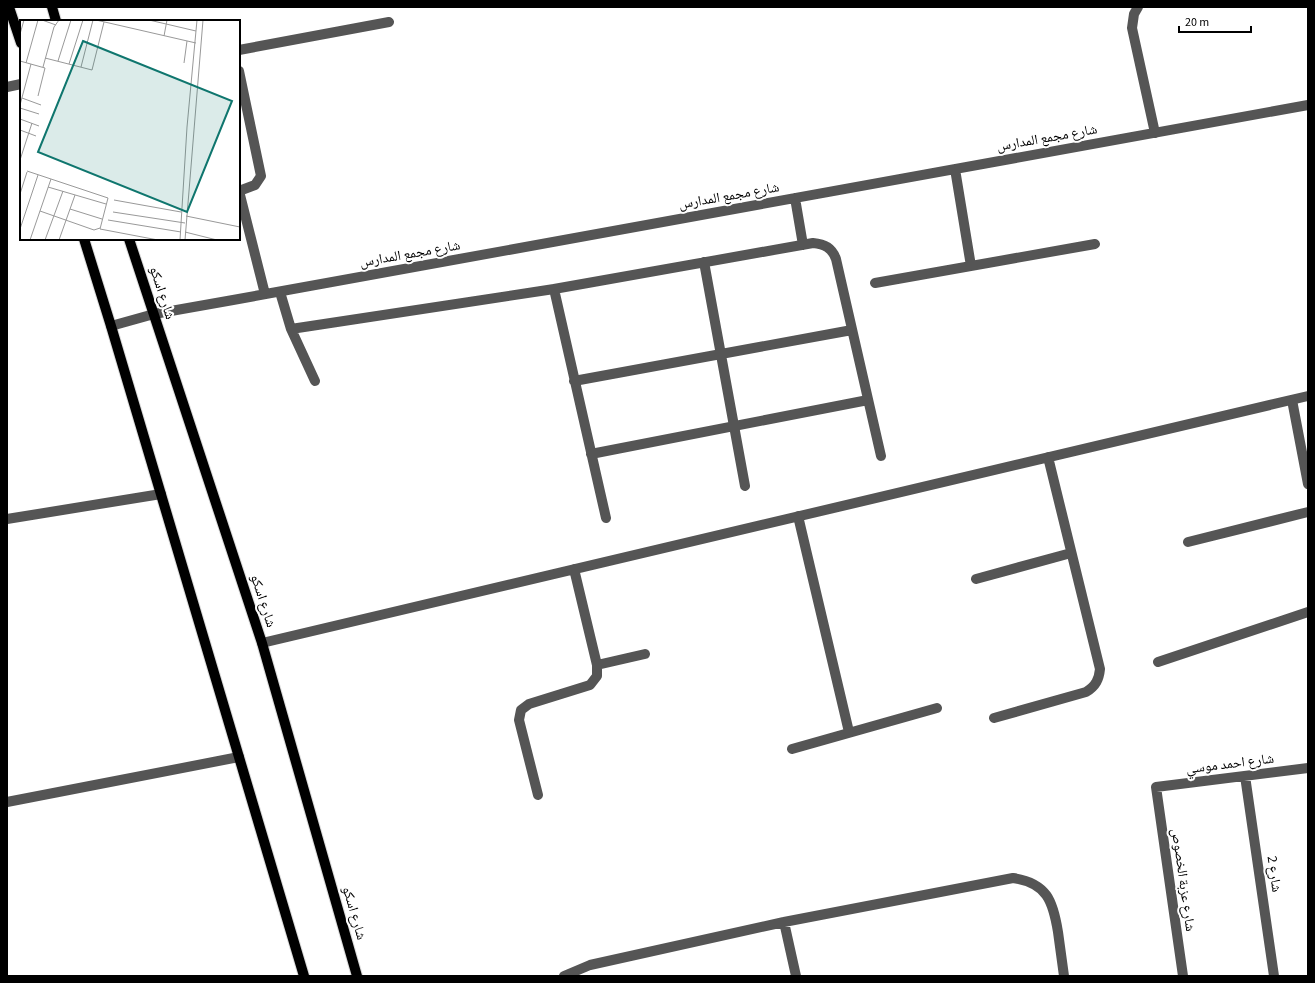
<svg xmlns="http://www.w3.org/2000/svg" width="1315" height="983" font-family="'Source Sans 3','Noto Naskh Arabic',sans-serif">
<rect width="100%" height="100%" fill="#fff"/>
<g fill="none" stroke-linecap="round" stroke-linejoin="round">
<defs>
<path id="major" d="M9 7 21 43
M52 7 56 21
M84 239 111 326 304 976
M129 239 262 643 357 976"/>
</defs>
<!-- major casing -->
<use href="#major" stroke="#dbdbdb" stroke-width="12"/>
<!-- minor -->
<path stroke="#555" stroke-width="10" d="M1138 7 1134 14 1132 28 1155 133
M239 50 389 22
M239 71 261 176 255 185 239 191
M7 87 21 84
M955 169 971 266
M239 191 265 294
M795 198 803 245
M704 262 745 486
M875 283 1095 244
M554 289 606 518
M280 292 291 329 315 381
M111 326 154 314 233 300 1308 105
M291 329 554 289 813 243C825 244 832 248 836 259L881 456
M574 381 852 330
M1292 400 1308 484
M591 454 868 400
M798 516 849 732
M7 519 161 494
M1188 542 1308 512
M976 579 1071 553
M262 643 1308 396
M1158 662 1308 612
M597 665 645 654
M994 718 1086 692C1096 686 1099 679 1100 669L1048 457
M792 749 937 708
M1245 776 1274 976
M538 795 519 720 521 710 529 704 590 685 597 676V665L574 569
M7 802 239 757
M784 922 796 976
M564 976 590 965 784 922 1013 878C1047 883 1053 901 1058 932 1060 947 1062 961 1064 976
M1183 976 1156 787 1308 768"/>
<!-- major -->
<use href="#major" stroke="#000" stroke-width="10"/>
</g>
<g text-anchor="middle" dominant-baseline="central" stroke-width="4" stroke-linejoin="round" paint-order="stroke">
<!-- street labels -->
<g font-size="14" fill="#000" stroke="#fff">
<text transform="translate(1047 138) rotate(-10)">شارع مجمع المدارس</text>
<text transform="translate(729 196) rotate(-10)">شارع مجمع المدارس</text>
<text transform="translate(410 254) rotate(-10)">شارع مجمع المدارس</text>
<text transform="translate(162 293) rotate(72)">شارع اسكو</text>
<text transform="translate(263 601) rotate(72)">شارع اسكو</text>
<text transform="translate(1230 764) rotate(-7)">شارع احمد موسي</text>
<text transform="translate(1274 874) rotate(82)">شارع 2</text>
<text transform="translate(1183 880) rotate(82)">شارع عزبة الخصوص</text>
<text transform="translate(354 913) rotate(74)">شارع اسكو</text>
</g>
</g>
<!-- overview -->
<g transform="translate(20 20)">
<rect width="220" height="220" fill="#fff"/>
<path fill="none" stroke="#999" stroke-width="1" d="M22 0 36 5M76 0 176 23M129 0 176 11M0 14 4 0M144 16 147 0M25 38 72 50 84 2M0 41 25 48 18 76M38 41 51 0M6 43 18 0M164 43 167 21M49 44 63 0M23 47 34 7 39 0M61 47 73 0M2 78 21 85M0 85 11 44M0 88 19 94M0 99 19 106M0 110 16 116M0 140 12 103M7 151 88 178 80 209 138 220M28 167 86 184M0 174 7 152M94 180 161 192M50 189 82 199M20 191 74 210 80 208M93 192 165 203M166 196 220 207M88 200 161 212M0 209 18 155M165 212 197 220M10 220 31 159M25 220 43 171M39 220 55 175M160 220 167 107 177 0M165 220 183 0"/>
<path fill="#0f766e" fill-opacity="0.15" stroke="#0f766e" stroke-width="2" d="M63 21 212 81 167 192 18 132Z"/>
<rect width="220" height="220" fill="none" stroke="#000" stroke-width="2"/>
</g>
<!-- border -->
<rect width="1315" height="983" fill="none" stroke="#000000" stroke-width="16"/>
<!-- scale -->
<path d="M1179 26v6h72v-6" fill="none" stroke="#000000" stroke-width="2"/>
<text x="1185" y="26" font-size="12" fill="#000000" stroke="#ffffff" stroke-width="3" paint-order="stroke">20 m</text>
</svg>
